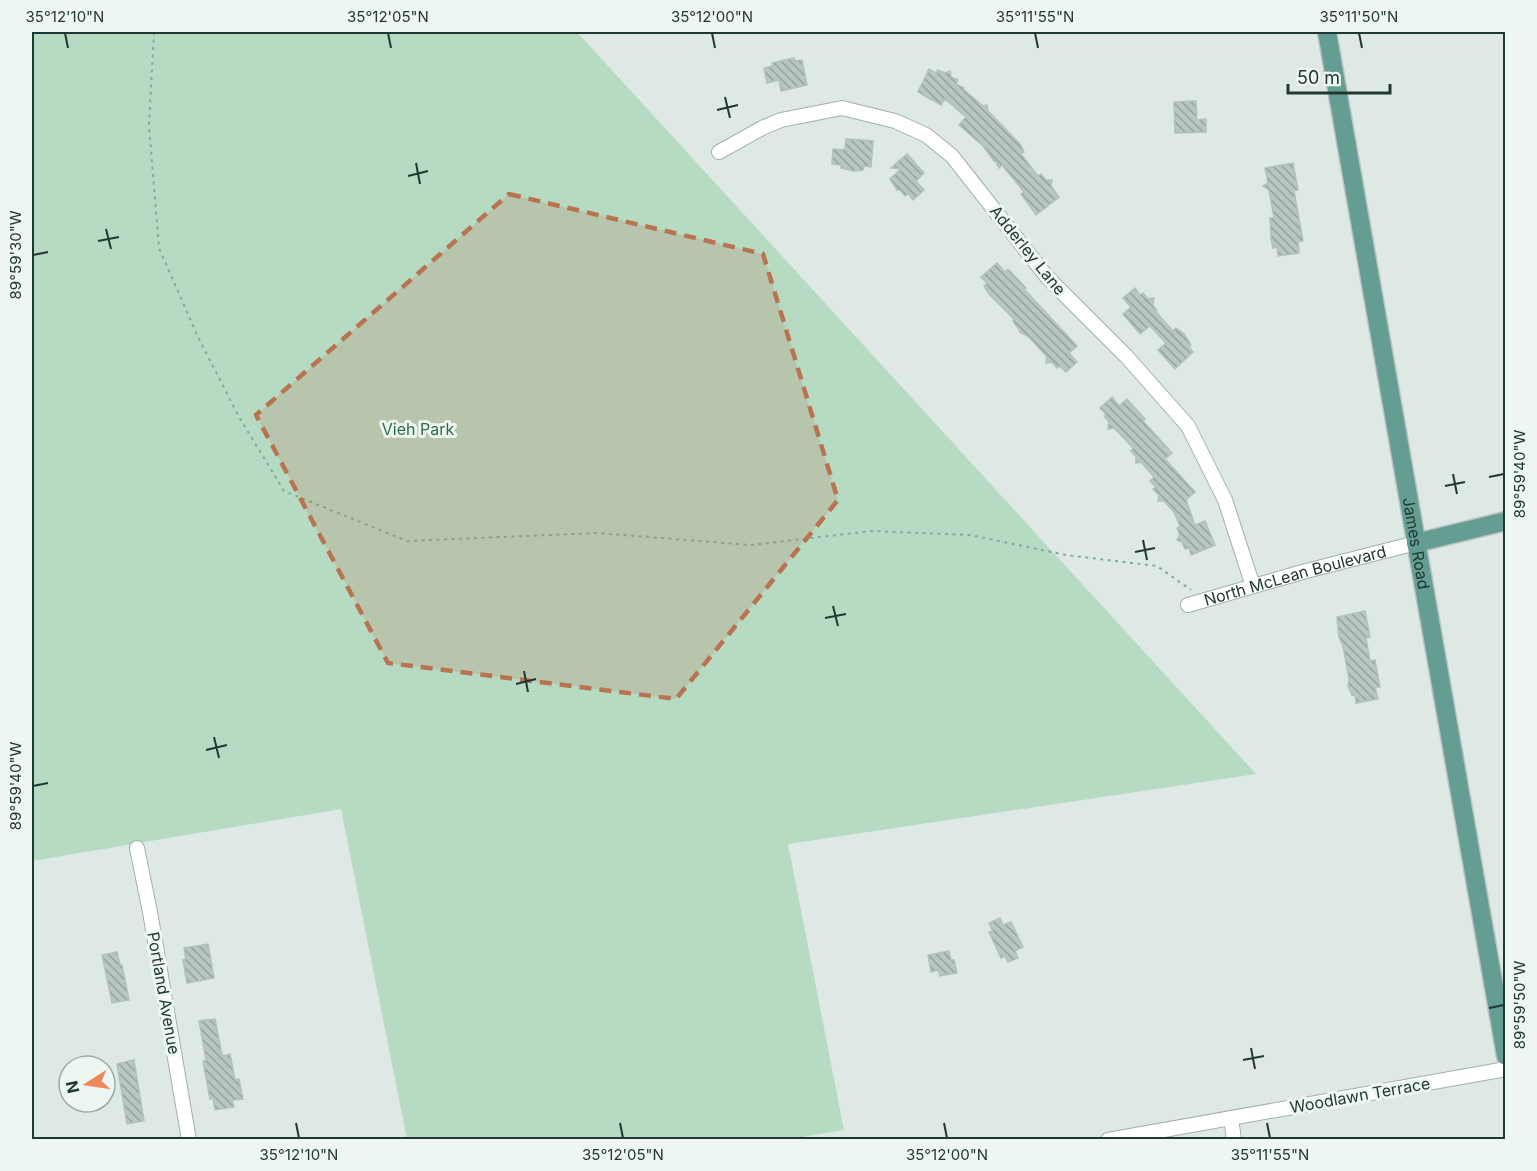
<svg xmlns="http://www.w3.org/2000/svg" width="1537" height="1171" font-family="Inter,sans-serif">
<defs>
<pattern id="building-back-hatch" width="6" height="6" patternUnits="userSpaceOnUse" patternTransform="scale(1.5)"><rect width="6" height="6" fill="#b7c6c1"/><path d="M-1 5l2 2M0 0l6 6M5-1l2 2" fill="none" stroke="#94a29d"/></pattern>
</defs>
<rect width="100%" height="100%" fill="#dee9e5"/>
<!-- park -->
<path fill="#b7dac3" d="M32 32H577L1256 774 788 844 844 1130 790 1139H407L341 809 32 861Z"/>
<!-- building -->
<path fill="url(#building-back-hatch)" stroke="#b1c2bc" stroke-width="1.5" d="M794 58 795 61 802 60 807 85 781 91 779 80 767 83 764 68 773 66 772 63Z
M929 69 936 73 938 70 945 73 950 71 951 77 958 80 956 84 964 88 963 89 983 106 987 105 988 111 1020 144 1024 152 1021 154 1038 176 1041 174 1046 180H1052L1051 186 1059 197 1036 215 1021 194 1024 192 1002 165 999 168 995 160 994 161 983 146 959 125 966 117 945 99 941 105 918 92Z
M1196 101 1197 120 1206 119V132L1175 133 1174 102Z
M846 139 873 141 871 167 864 166 863 170 854 171 841 168V165L832 164 833 149 845 150Z
M907 154 924 173 916 181 924 190 913 200 908 193 905 196 900 190H897L890 179 901 169 891 168Z
M1293 163 1298 190 1294 191 1303 241 1298 242 1299 253 1278 256 1277 247 1273 248 1271 239 1270 218H1274L1269 190 1263 186 1268 183 1265 168Z
M997 263 1005 272 1008 269 1026 288 1024 289 1077 346 1069 353 1077 362 1066 372 1060 366 1057 368 1052 362 1046 363 1047 357 1029 337 1021 333 1013 321 1014 319 989 294 984 286 987 283 981 277Z
M1135 288 1140 295 1143 293 1148 299 1154 298 1153 305 1157 311 1156 312 1173 331 1176 328 1184 334 1191 345 1189 347 1193 352 1175 369 1158 350 1166 343 1150 326 1140 334 1123 314 1131 307 1123 298Z
M1112 397 1119 406 1127 399 1145 419 1143 421 1172 453 1165 459 1195 492 1186 500 1195 525 1205 521 1215 545 1191 555 1189 548 1185 549 1182 542 1177 540 1180 535 1177 528 1180 526 1174 512 1164 501H1158L1159 495 1153 489 1156 487 1150 481 1154 477 1141 462 1136 463V457L1131 451 1133 448 1119 433 1114 428 1108 429 1109 422 1104 416 1106 414 1100 408Z
M1365 611 1370 637 1366 638 1370 661 1375 660 1380 687H1375L1378 699 1356 703 1355 694 1352 695 1348 686 1349 679 1343 646 1339 637 1337 617Z
M1000 918 1003 925 1011 922 1023 947 1015 951 1018 958 1008 962 1005 956 1001 958 989 932 993 931 989 923Z
M208 944 214 978 187 983 183 960 186 959 184 948Z
M949 951 951 960H954L957 973 940 976 938 970 931 972 928 955Z
M117 952 120 965H122L129 1000 112 1003 102 955Z
M215 1019 221 1050 223 1056 230 1054 235 1080 239 1079 243 1099 232 1100 234 1107 215 1110 213 1098 210 1099 203 1061 206 1060 199 1021Z
M134 1060 144 1121 127 1124 117 1064Z"/>
<g fill="none" stroke-linecap="round" stroke-linejoin="round">
<defs>
<g id="minor">
<path d="M719 152 762 128 781 120 842 108 895 121 926 135 952 156 1047 277 1126 356 1188 426 1225 500 1253 586"/>
<path id="s1" d="M1188 605 1306 571 1416 543"/>
<path d="M137 848 150 912 189 1140"/>
<path d="M1231 1118 1234 1140"/>
<path d="M1108 1140 1506 1069"/>
</g>
<g id="major">
<path id="s2" d="M1327 32 1506 1056"/>
<path d="M1416 543 1506 521"/>
</g>
</defs>
<!-- minor casing -->
<use href="#minor" stroke="#a1b0ac" stroke-width="16"/>
<!-- major casing -->
<use href="#major" stroke="#bcc3c2" stroke-width="21"/>
<!-- path -->
<path stroke="#80aba0" stroke-width="2" stroke-dasharray="3 4.5" stroke-linecap="butt" d="M154 32 149 125 159 248 198 337 239 417 284 491 407 541 597 533 751 545 872 531 970 535 1066 555 1157 566 1191 590"/>
<!-- minor -->
<use href="#minor" stroke="#fff" stroke-width="14"/>
<!-- major -->
<use href="#major" stroke="#649d92" stroke-width="18"/>
</g>
<!-- marked area -->
<path fill="#b87350" fill-opacity="0.2" stroke="#b87350" stroke-width="4.5" stroke-dasharray="12 8" stroke-linejoin="round" d="M509 194 763 254 838 500 676 699 388 663 256 415Z"/>
<!-- ticks -->
<path fill="none" stroke="#203833" stroke-width="2" d="M65 33 68 48M388 33 391 48M712 33 715 48M1035 33 1038 48M1359 33 1362 48M725 97 730 118M717 110 738 105M416 163 420 184M408 176 428 171M106 229 111 249M98 241 119 237M33 255 48 252M1453 474 1457 494M1489 477 1504 474M1445 486 1465 482M1143 540 1147 560M1135 552 1155 548M833 606 838 626M825 618 846 614M524 671 528 692M516 684 536 679M214 737 219 758M206 750 227 745M33 786 48 783M1489 1008 1504 1005M1251 1048 1255 1069M1243 1060 1264 1056M296 1123 299 1138M620 1123 623 1138M944 1123 947 1138M1267 1123 1270 1138"/>
<g text-anchor="middle" dominant-baseline="central" stroke-width="6" stroke-linejoin="round" paint-order="stroke">
<!-- street labels -->
<g font-size="16" fill="#203833" stroke="#eef6f2">
<text transform="translate(1028 250) rotate(51)">Adderley Lane</text>
<text stroke="none"><textPath href="#s2" startOffset="519">James Road</textPath></text>
<text stroke="none"><textPath href="#s1" startOffset="111">North McLean Boulevard</textPath></text>
<text transform="translate(164 993) rotate(80)">Portland Avenue</text>
<text transform="translate(1360 1095) rotate(-10)">Woodlawn Terrace</text>
</g>
<!-- park labels -->
<g font-size="16" fill="#2d6c49" stroke="#eef6f2">
<text x="418" y="429">Vieh Park</text>
</g>
</g>
<!-- border -->
<rect width="1537" height="1171" fill="none" stroke="#eef6f2" stroke-width="66"/>
<!-- north arrow -->
<g transform="translate(87 1084) rotate(258)"><circle r="28" fill="#eef6f2" stroke="#9caaa6" stroke-width="1.5"/>
<path d="M0-4.5L10 22L0 15L-10 22Z" fill="#eb8759"/>
<text y="-9" font-size="16" font-weight="bold" text-anchor="middle" fill="#203833">N</text>
</g>
<!-- scale -->
<path d="M1288 84v9h102v-9" fill="none" stroke="#203833" stroke-width="3"/>
<text x="1297" y="84" font-size="18" fill="#203833" stroke="#eef6f2" stroke-width="4.5" paint-order="stroke">50 m</text>
<rect x="33" y="33" width="1471" height="1105" fill="none" stroke="#203833" stroke-width="2"/>
<g font-size="15" text-anchor="middle" fill="#203833">
<text x="65" y="22">35°12'10"N</text>
<text x="388" y="22">35°12'05"N</text>
<text x="712" y="22">35°12'00"N</text>
<text x="1035" y="22">35°11'55"N</text>
<text x="1359" y="22">35°11'50"N</text>
<text transform="translate(16 255) rotate(-90)" y="5">89°59'30"W</text>
<text transform="translate(1520 474) rotate(-90)" y="5">89°59'40"W</text>
<text transform="translate(16 786) rotate(-90)" y="5">89°59'40"W</text>
<text transform="translate(1520 1005) rotate(-90)" y="5">89°59'50"W</text>
<text x="299" y="1160">35°12'10"N</text>
<text x="623" y="1160">35°12'05"N</text>
<text x="947" y="1160">35°12'00"N</text>
<text x="1270" y="1160">35°11'55"N</text>
</g>
</svg>
